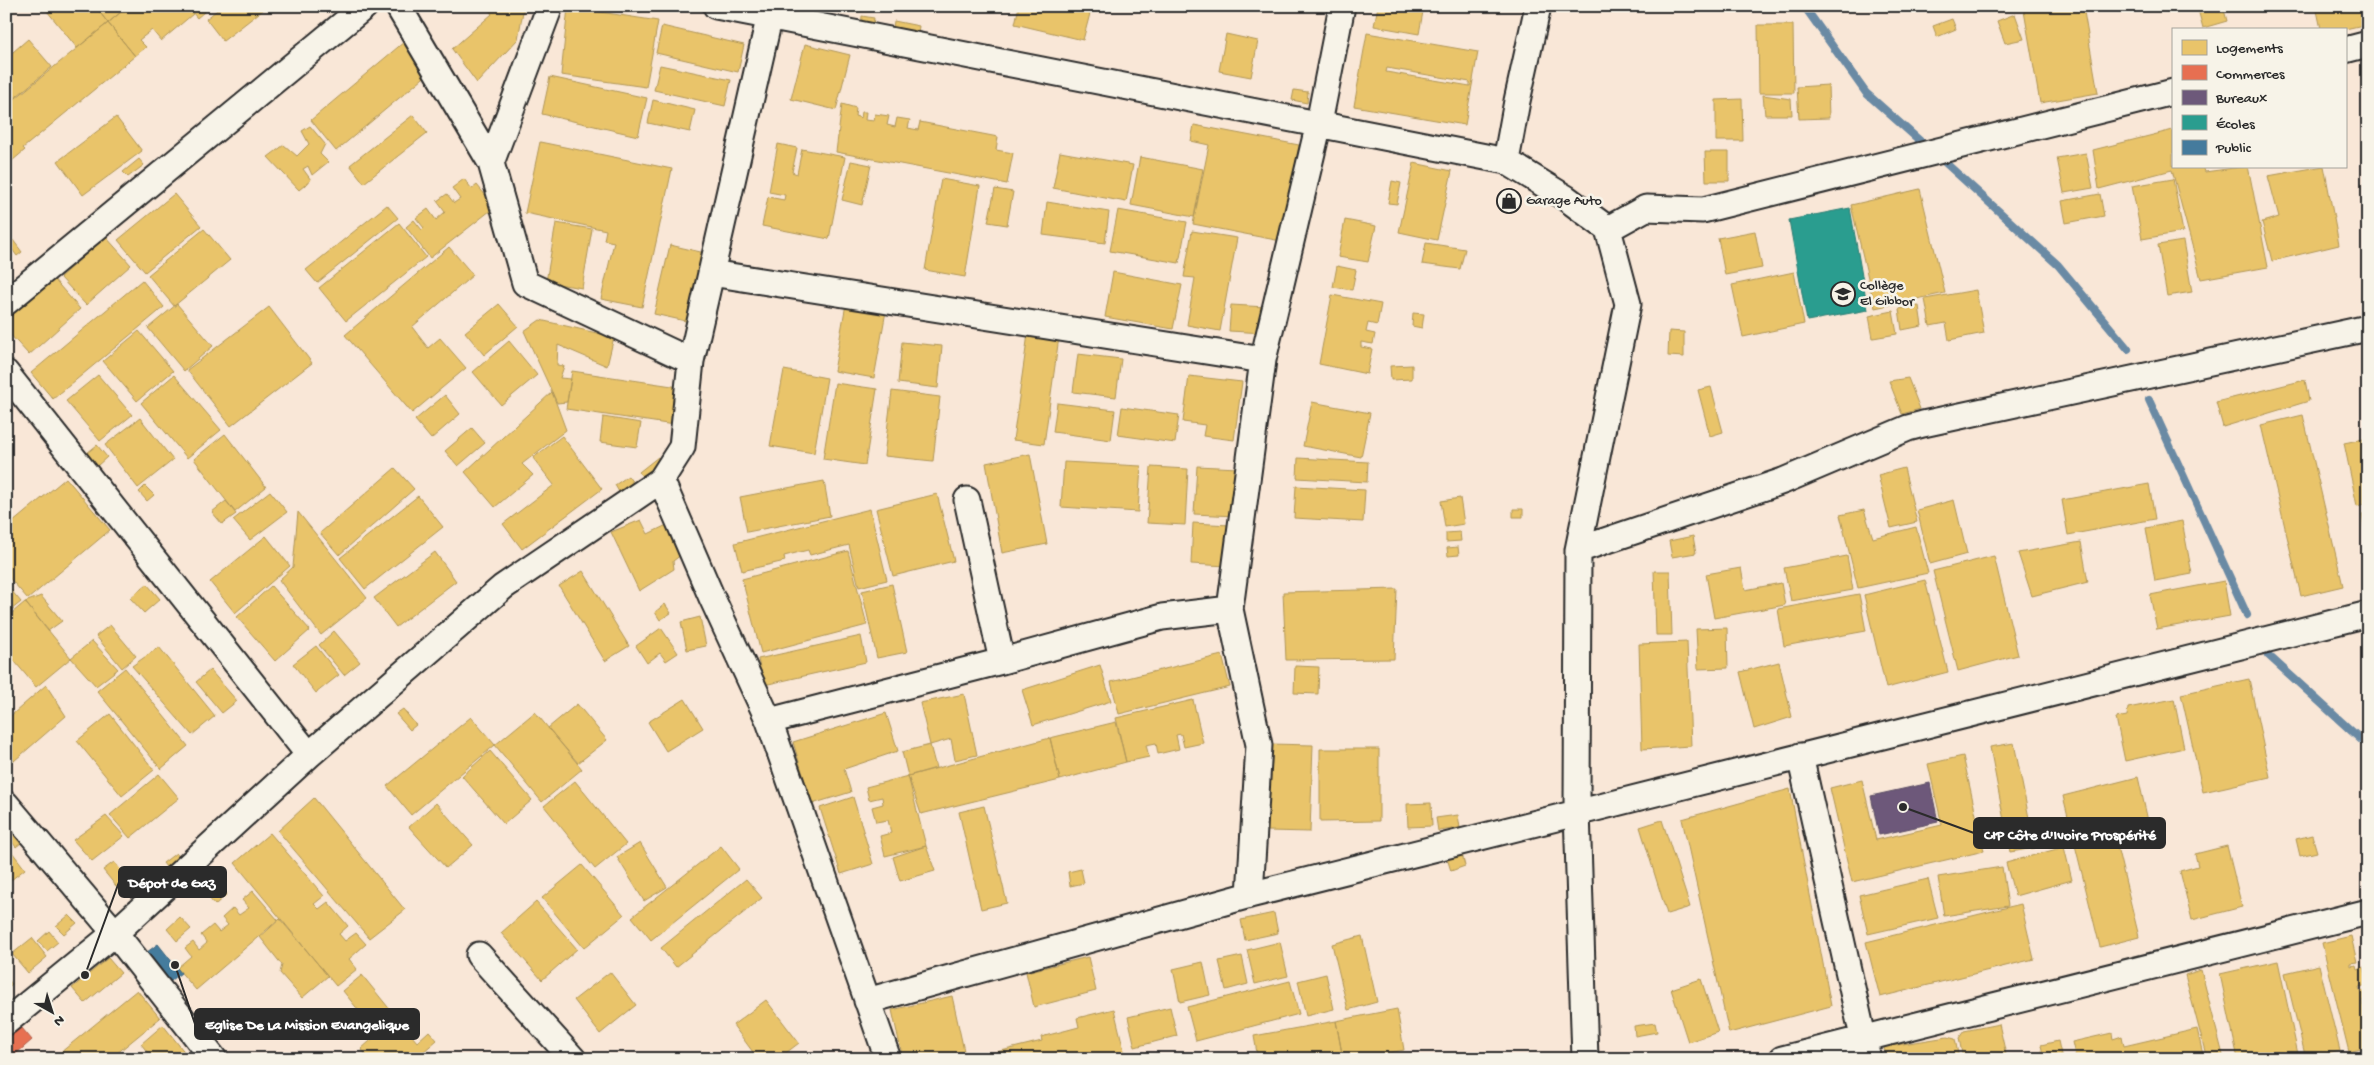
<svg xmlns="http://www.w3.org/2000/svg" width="2374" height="1065" font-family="'Gochi Hand',sans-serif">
<rect width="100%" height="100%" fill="#f9e7d7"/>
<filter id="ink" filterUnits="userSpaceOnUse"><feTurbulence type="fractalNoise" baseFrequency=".02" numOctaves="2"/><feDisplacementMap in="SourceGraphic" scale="10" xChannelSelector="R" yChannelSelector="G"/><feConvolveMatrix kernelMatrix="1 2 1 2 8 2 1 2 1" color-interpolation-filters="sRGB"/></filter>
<g filter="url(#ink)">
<!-- homes -->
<path fill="#e9c46a" stroke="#b09657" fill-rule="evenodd" d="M43 6H95L108 23 77 48Z
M95 6H128L108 23Z
M128 6H187L193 14 161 41 152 30 139 40 146 47 135 56 108 23Z
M187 6H211L197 18Z
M222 6H268L223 41 206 19Z
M486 6H524L518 39 477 83 452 49 492 14Z
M1019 6H1092L1083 40 1015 24Z
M1378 6H1424L1419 34 1374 26Z
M2051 6H2083L2098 93 2040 103 2024 11Z
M2197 6H2223L2227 21 2203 28Z
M2316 6H2368V24L2345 29H2321Z
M568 7 658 21 646 87 561 75Z
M2015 14 2024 39 2005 43 1997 21Z
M862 16 874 18 872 31 861 29Z
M1952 19 1956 29 1937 37 1933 26Z
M894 21 919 26 917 39 892 34Z
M108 23 135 56 23 148 25 150 6 166V106Z
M1758 25H1793L1794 93H1759Z
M662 26 744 45 738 72 656 53Z
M1367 33 1478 52 1465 125 1354 106ZM1387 68 1470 82V86L1386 72Z
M1226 34 1258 41 1251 77 1219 71Z
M28 39 52 67 6 105V58Z
M404 42 429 73 336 151 311 120Z
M805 44 850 55 836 110 791 99Z
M660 65 731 80 725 106 654 90Z
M550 77 647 98 638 136 542 114Z
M1828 85 1829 118 1799 119 1797 87Z
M1294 90 1308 92 1307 103 1292 100Z
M1763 95 1791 99 1792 115H1765Z
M1742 99 1743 141H1716V100Z
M653 100 695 110 690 132 648 123Z
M842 104 856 108 855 116 861 118 862 112H866L865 120 874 121 875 114 889 116 887 125 895 127 897 118 910 120 908 128 918 130 920 122 998 137 996 150 1013 153 1007 184 836 152Z
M413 115 427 133 364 183 350 165Z
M116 117 142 151 83 195 58 161Z
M1194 125 1299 145 1281 241 1193 224 1209 145 1191 141Z
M310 126 325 144 320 154 328 162 312 175 308 166 303 169 311 180 299 190 268 157 284 145 297 156 309 144 302 131Z
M2173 130V166H2203L2205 172 2248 166 2268 267 2201 279 2172 170 2099 189 2093 150Z
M540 142 672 169 642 307 601 299 614 242 604 240 606 230 525 213Z
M778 144 797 148 792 172 797 174 802 149 845 157 829 239 762 226 768 197 784 200 785 195 769 192Z
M1060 152 1133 165 1126 202 1053 188Z
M1705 152H1729V181H1706Z
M2086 153 2093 188 2064 193 2057 158Z
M1140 157 1203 169 1194 217 1131 205Z
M139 159 144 165 128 177 123 172Z
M851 161 871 165 862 205 842 200Z
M1414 163 1452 171 1437 240 1399 232Z
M2324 166 2339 245 2272 261 2262 222 2279 217 2268 176Z
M464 179 472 189 477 185 495 207 430 258 406 227 414 220 422 230 424 228 416 218 428 209 436 220 445 212 437 201 447 194 454 203 460 199 452 188Z
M941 179 980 186 965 277 925 270Z
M2173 179 2183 232 2142 239 2132 186Z
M1392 181 1401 183 1397 204 1388 203Z
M995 189 1013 192 1007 225 988 222Z
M1920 189 1945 293 1875 308 1851 205Z
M174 194 201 226 145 272 118 240Z
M2100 194 2104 216 2066 223 2062 201Z
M1047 202 1109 212 1105 243 1043 235Z
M387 205 398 218 317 283 306 270Z
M1118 210 1187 222 1179 263 1110 251Z
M1345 220 1376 226 1368 262 1338 257Z
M399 223 426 257 346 321 319 288Z
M556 223 592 229 582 288 546 282Z
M204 229 230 260 174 306 148 275Z
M1192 231 1237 238 1220 331 1187 325 1195 278 1184 277Z
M1755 231 1762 268 1725 275 1718 238Z
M106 237 131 265 86 305 60 277Z
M13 240 22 252 17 256 8 244Z
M2183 241 2192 292 2167 296 2158 245Z
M1426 243 1465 249 1460 269 1422 264Z
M670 245 705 253 690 322 654 314Z
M449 247 473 275 412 327 428 348 440 338 466 368 412 413 345 335Z
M1337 266 1356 270 1352 290 1333 287Z
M1113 272 1182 285 1173 329 1105 317Z
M1794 272 1804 324 1743 337 1732 285Z
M52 277 80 309 29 355 6 330V318Z
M142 280 164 307 53 399 31 373Z
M1976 290 1984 333 1949 340 1946 323 1930 326 1925 299Z
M1332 295 1381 304 1377 325 1368 323 1366 332 1375 334 1373 344 1361 342V347L1372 349 1367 374 1319 364Z
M177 304 213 346 184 371 148 328Z
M499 304 518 326 484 355 465 332Z
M846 304 886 311 874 378 834 371Z
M1231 305 1266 307 1264 333 1229 331Z
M1919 306 1922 326 1902 330 1899 309Z
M269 307 312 363 231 426 187 370Z
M1893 311 1897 334 1873 338 1869 316Z
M1413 313 1424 314 1422 328 1412 326Z
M540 320 614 337 607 366 558 345 557 365 564 366 560 378 571 379 567 402 557 403 524 331Z
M139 331 173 371 137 401 103 361Z
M1669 331 1684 332V357L1668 356Z
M1028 334 1059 337 1044 444 1013 440Z
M509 341 537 375 501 405 473 372Z
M902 342 942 346 938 388 898 383Z
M1078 354 1121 359 1116 397 1073 392Z
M1412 365V379L1391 380 1390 366Z
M784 370 827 378 814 453 770 446Z
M572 371 679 387 674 425 566 409Z
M98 375 132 415 100 441 66 401Z
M174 375 221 430 187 458 141 403Z
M1189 376 1242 382 1234 440 1203 436 1205 425 1183 422Z
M1908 378 1920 409 1902 414 1889 381Z
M2305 380 2309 401 2223 427 2216 402Z
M835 383 877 389 865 465 823 459Z
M1711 387 1723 432 1710 436 1698 390Z
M892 391 940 397 933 461 884 456Z
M552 392 566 430 522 464 533 475 495 507 465 472Z
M445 395 460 414 431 439 415 420Z
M1312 402 1370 413 1361 457 1303 446Z
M1057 403 1115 410 1111 440 1053 432Z
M1122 407 1179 415 1175 443 1118 435Z
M2303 415 2343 586 2301 596 2261 425Z
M603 417 641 423 637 447 600 442Z
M140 418 173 460 138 488 105 445Z
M472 428 485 443 458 466 445 451Z
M225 434 266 487 235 512 194 459Z
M562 436 602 489 522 549 503 524 554 485 533 458Z
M2368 438V503L2357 506 2344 443Z
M97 445 107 457 97 466 87 453Z
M1030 454 1047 544 1002 553 986 463Z
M658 457 665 465 645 480 639 472Z
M1298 458 1368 462 1367 482 1297 478Z
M1064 462 1141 466 1138 512 1061 507Z
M1197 466 1238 468 1235 516 1194 514Z
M1151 467 1188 469 1185 525 1147 523Z
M395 468 414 489 339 555 320 533Z
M1904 468 1917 522 1891 528 1878 475Z
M628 476 633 483 619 492 615 485Z
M66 478 110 530 28 599 6 574V528Z
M824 481 830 516 747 532 740 497Z
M2149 484 2155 519 2068 535 2062 500Z
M145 486 154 495 147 501 139 492Z
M1296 486 1365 490 1363 522 1294 518Z
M270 491 287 512 250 540 233 520Z
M937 494 954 561 893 576 876 509Z
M418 496 443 527 365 589 340 558Z
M1460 498 1464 524 1445 527 1441 501Z
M1954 500 1967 554 1930 564 1917 510Z
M226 501 236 514 222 524 212 512Z
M870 509 887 580 859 587 849 545 810 555 808 550 784 556 785 561 742 571 735 543Z
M1513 509H1523V517H1513Z
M1864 510 1873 538 1916 527 1928 573 1858 588 1840 515Z
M298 512 367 598 321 635 279 580 293 567Z
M2368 513V553L2362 514Z
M641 520 648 534 671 523 681 555 673 561 674 569 639 591 611 532Z
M2182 521 2192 574 2155 581 2146 528Z
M1193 523 1230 525 1227 566 1191 564Z
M1460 532 1461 541 1446 542V533Z
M266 536 290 566 235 613 210 582Z
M1693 536 1696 553 1672 557 1669 541Z
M2081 542 2088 582 2032 596 2018 553Z
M1458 547 1459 555 1448 556 1447 548Z
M848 551 867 625 761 653 742 579Z
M435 552 456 581 396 627 374 598Z
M1847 556 1853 590 1791 601 1784 568Z
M1994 556 2018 655 1958 671 1933 571Z
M1741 568 1745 590 1781 583 1785 605 1714 618 1706 574Z
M583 571 629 646 605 661 559 586Z
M1654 571H1670L1672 635H1656Z
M1925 580 1948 672 1886 688 1864 595Z
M2224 581 2230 616 2157 629 2150 595Z
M6 584 21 602 6 614Z
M147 584 160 599 144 613 130 598Z
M892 584 907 652 877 658 862 591Z
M271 586 310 630 275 661 237 617Z
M1397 589 1394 659 1286 660 1283 592Z
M1859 594 1866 631 1784 646 1778 609Z
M41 596 62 621 48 631 25 602Z
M25 602 71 658 36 687 6 651V618Z
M665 604 671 613 660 620 655 612Z
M700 617 706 646 687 650 681 622Z
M110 625 136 656 122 668 96 636Z
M661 628 678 653 666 661 660 653 647 663 636 646Z
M1727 628 1728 668 1698 669 1696 629Z
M334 631 360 662 344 675 319 645Z
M861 636 866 662 764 685 758 659Z
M92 641 118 669 96 686 71 658Z
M1687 642 1691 746 1642 749 1639 644Z
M316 646 339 675 316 693 293 664Z
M159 647 215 716 192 735 132 666Z
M1222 655 1230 687 1119 714 1111 682Z
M1779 662 1792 717 1754 729 1740 672Z
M1100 665 1111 701 1033 725 1022 690Z
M1295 666 1319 667 1318 694 1294 693Z
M125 668 188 746 161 769 97 691Z
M210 670 237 701 222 713 196 682Z
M2249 679 2270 777 2203 792 2181 694Z
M46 685 66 716 14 761 6 750V720Z
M964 694 977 755 955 760 951 739 930 745 920 703Z
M685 699 703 728 666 751 648 722Z
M2174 699 2184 748 2125 761 2116 718 2127 716 2128 708Z
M1193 700 1203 743 1184 747 1181 734 1176 735 1179 749 1158 754 1156 743 1146 745 1149 757 1126 762 1116 718Z
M577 704 607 740 578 763 548 728Z
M403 709 416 725 410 730 396 714Z
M535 712 582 769 542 802 495 745Z
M886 713 898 751 844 769 851 792 812 804 793 742Z
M110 714 154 770 122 796 77 741Z
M471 717 495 745 411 815 387 786Z
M1116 722 1126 762 1060 780 1050 738Z
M1050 738 1060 780 921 814 908 776Z
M2014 743 2035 848 2010 852 1990 747Z
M1270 744 1313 745 1310 832 1268 831Z
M930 745 936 768 908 776 902 752Z
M1320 749H1379V821L1320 822Z
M490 751 532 800 504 824 462 776Z
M1963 756 1984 851 1852 882 1830 788 1862 780 1876 840 1942 825 1928 764Z
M159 774 179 798 130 838 110 815Z
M908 776 926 846 885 856 880 836 891 833 888 820 876 822 872 807 883 804 882 797 869 800 866 787Z
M2138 777 2148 821 2113 830 2139 937 2100 947 2063 796Z
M575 781 626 844 595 869 544 806Z
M1790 789 1831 1006 1729 1033 1682 819Z
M853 797 873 864 841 874 820 808Z
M314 798 405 910 369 938 278 831Z
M436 803 473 845 446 868 409 827Z
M1431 803 1432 826 1408 827 1407 804Z
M984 806 1007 903 981 909 959 812Z
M1458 815 1460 828 1438 831 1436 818Z
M106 816 124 836 92 861 73 840Z
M6 817 26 839 16 847 6 834Z
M1662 820 1690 907 1667 914 1640 827Z
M270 833 324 896 314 904 319 909 328 902 348 926 339 934 345 941 356 933 366 944 349 959 357 969 336 986 235 863Z
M2312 835 2317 852 2300 856 2296 839Z
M640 843 667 887 644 901 617 857Z
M6 844 25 869 6 884Z
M721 846 739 869 651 940 632 917Z
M926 846 935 871 900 881 893 857Z
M2227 846 2242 907 2192 920 2180 871 2198 866 2195 854Z
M2064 847 2072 880 2015 896 2006 863Z
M176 853 183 862 170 872 163 863Z
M1462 854 1465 866 1451 871 1447 858Z
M114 862 131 882 120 891 103 870Z
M582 865 624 915 584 948 542 898Z
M2002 867 2008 906 1944 916 1938 877Z
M1081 869 1084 883 1070 886 1068 872Z
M746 879 762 898 676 967 661 948Z
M1928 879 1938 918 1868 934 1859 895Z
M219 885 227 894 215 905 207 896Z
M253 891 278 920 196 990 177 968 191 956 185 948 193 942 199 950 207 943 201 935 213 925 219 932 228 925 222 918 233 908 239 915 249 908 242 900Z
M536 902 577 949 542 980 501 933Z
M2021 904 2034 959 1880 997 1866 942Z
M1274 913 1278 933 1245 940 1241 920Z
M69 915 77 923 64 934 56 926Z
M180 917 191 929 177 941 167 929Z
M280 919 328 976 302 998 280 973 282 965 260 937Z
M49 931 58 942 47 951 38 941Z
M1362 936 1377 1002 1348 1010 1332 944Z
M2351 936 2357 962 2350 963V966L2356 965 2357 969 2364 967 2368 981V985L2359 987 2360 991 2368 990V999L2362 1001 2363 1006 2368 1005V1047L2349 1052 2322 943Z
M32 938 47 957 28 973 12 954Z
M2368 940V958H2367L2363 941Z
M1280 942 1288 976 1255 984 1247 950Z
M1242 956 1248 984 1226 990 1219 961Z
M1088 957 1096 991 1034 1007 1026 972Z
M108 958 121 973 85 1003 72 988Z
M2278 961 2299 1059H2238L2220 974Z
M1203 962 1210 995 1180 1002 1173 969Z
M2319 965 2340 1051 2306 1059 2285 973Z
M2201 970 2224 1059H2207L2185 975Z
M610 972 636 1005 600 1034 574 1000Z
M1326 974 1334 1009 1306 1016 1298 981Z
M362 975 392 1012 372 1027 343 991Z
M6 977 12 984 6 990Z
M1701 979 1718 1032 1688 1042 1671 989Z
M1290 981 1299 1014 1196 1041 1187 1007Z
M137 990 160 1018 110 1059H56L55 1057Z
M952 996 964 1051 931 1059H903L892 1010Z
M766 1000 799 1043 778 1059H758L733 1025Z
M1170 1007 1177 1036 1135 1047 1128 1017Z
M406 1009 413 1017 403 1025 417 1042 429 1031 437 1040 415 1059H370L361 1049Z
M1114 1009 1126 1059H968L1042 1041 1041 1037 1079 1027 1077 1018Z
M1397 1009 1404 1050 1359 1059H1343L1336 1021Z
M1336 1021 1343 1059H1258L1254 1036Z
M1655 1023 1657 1032 1635 1036 1634 1026Z
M1999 1024 2007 1059H1963L1959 1038 1964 1031Z
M163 1025 190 1059H153L141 1044Z
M2197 1029 2204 1059H2076L2072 1042 2112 1033 2113 1039 2122 1036 2124 1046Z
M1947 1037 1955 1039 1959 1059H1886L1884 1047Z
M2058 1041 2062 1059H2044L2041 1045Z"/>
<!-- shops -->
<path fill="#e76f51" stroke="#af5b46" d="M16 1021 32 1040 10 1059H6V1029Z"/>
<!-- offices -->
<path fill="#6d597a" stroke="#594b62" d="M1930 783 1938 822 1879 835 1871 796Z"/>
<!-- schools -->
<path fill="#2a9d8f" stroke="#2a7b71" d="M1850 208 1868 310 1807 321 1789 220Z"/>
<!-- public -->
<path fill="#457b9d" stroke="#3d637b" d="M158 944 181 973 162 988 139 958Z"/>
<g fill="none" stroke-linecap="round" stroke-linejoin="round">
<!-- stream -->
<path stroke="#6b8aa4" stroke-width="8" d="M1804 6 1866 93 1928 148
M1939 157 2058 265 2128 349
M2149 400 2247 615
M2268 655 2368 746"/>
<defs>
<path id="street" d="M398 6 491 163 525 283 691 361
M716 6 1506 161
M1538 6 1517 101 1506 161 1566 198 1608 229 1628 304 1578 550 1577 811 1585 1059
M2345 50 2368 44
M491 163 550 6
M1608 229 1646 208 1703 210 2173 92
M711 273 1263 360
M6 302 365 6
M6 373 309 755
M661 480 712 598 769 721 888 1059
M967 500 1002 661
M1578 550 1783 481 1908 428 1923 424 2368 328
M769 721 1002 661 1162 617 1230 609
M1800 756 1868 1059
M6 804 115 933 214 1059
M1250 895 1259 745 1230 609 1263 360 1319 123 1342 6
M479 955 573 1059
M867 1001 1250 895 2368 614
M6 1022 115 933 309 755 503 587 661 480 682 447 691 361 772 6
M1782 1059 2368 912"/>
</defs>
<!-- street casing -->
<use href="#street" stroke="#2b2b2b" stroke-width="29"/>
<!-- street -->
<use href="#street" stroke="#f7f3e8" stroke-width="25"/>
</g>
</g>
<!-- icons -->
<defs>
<symbol id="shop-ring" viewBox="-11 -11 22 22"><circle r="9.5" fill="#f7f3e8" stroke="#2b2b2b" stroke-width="1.5"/><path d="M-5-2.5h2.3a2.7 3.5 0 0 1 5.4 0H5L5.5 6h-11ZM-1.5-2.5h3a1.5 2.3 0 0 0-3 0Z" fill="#2b2b2b"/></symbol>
<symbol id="school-ring" viewBox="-11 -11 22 22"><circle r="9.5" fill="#f7f3e8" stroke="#2b2b2b" stroke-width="1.5"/><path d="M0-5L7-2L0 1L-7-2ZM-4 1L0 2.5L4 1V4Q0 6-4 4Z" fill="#2b2b2b"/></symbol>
</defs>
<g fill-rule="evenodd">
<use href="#shop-ring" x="1495" y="187" width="28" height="28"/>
<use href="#school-ring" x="1829" y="280" width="28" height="28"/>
</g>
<g text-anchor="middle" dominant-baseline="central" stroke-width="5" stroke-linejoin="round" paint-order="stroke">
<!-- poi labels -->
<g font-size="14" fill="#2b2b2b" stroke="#f7f3e8" text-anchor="start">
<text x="1526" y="201">Garage Auto</text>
<text x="1860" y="286">Collège<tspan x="1860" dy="16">El Gibbor</tspan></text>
</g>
</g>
<!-- callouts -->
<path fill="none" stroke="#2b2b2b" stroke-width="2" d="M1903 807L1974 833M85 975L119 882M175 965L195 1024"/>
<g fill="#2b2b2b" stroke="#f7f3e8" stroke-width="2">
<circle cx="1903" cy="807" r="5"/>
<circle cx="85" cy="975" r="5"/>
<circle cx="175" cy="965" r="5"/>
</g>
<g fill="#2b2b2b" stroke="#2b2b2b" stroke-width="2">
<rect x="1974" y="818" width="191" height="30" rx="5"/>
<rect x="119" y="867" width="107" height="30" rx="5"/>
<rect x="195" y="1009" width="224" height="30" rx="5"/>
</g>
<g font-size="15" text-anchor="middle" font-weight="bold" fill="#fff">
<text x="2070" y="839">CIP Côte d'Ivoire Prospérité</text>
<text x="172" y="887">Dépot de Gaz</text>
<text x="307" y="1029">Eglise De La Mission Evangelique</text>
</g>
<!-- margin -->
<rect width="2374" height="1065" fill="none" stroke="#f7f3e8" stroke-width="25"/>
<rect x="12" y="12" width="2349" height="1040" fill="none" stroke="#2b2b2b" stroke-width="2" filter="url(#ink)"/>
<!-- legend -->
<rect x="2172" y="28" width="175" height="140" fill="#f7f3e8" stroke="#a5a39c"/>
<rect x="2182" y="40" width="25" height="15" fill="#e9c46a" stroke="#a5a39c"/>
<text x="2216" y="52" font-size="15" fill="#2b2b2b">Logements</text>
<rect x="2182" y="65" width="25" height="15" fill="#e76f51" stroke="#a5a39c"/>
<text x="2216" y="78" font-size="15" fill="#2b2b2b">Commerces</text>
<rect x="2182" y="90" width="25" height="15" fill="#6d597a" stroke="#a5a39c"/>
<text x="2216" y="102" font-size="15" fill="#2b2b2b">Bureaux</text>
<rect x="2182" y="115" width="25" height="15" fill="#2a9d8f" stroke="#a5a39c"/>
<text x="2216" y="128" font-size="15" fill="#2b2b2b">Écoles</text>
<rect x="2182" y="140" width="25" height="15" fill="#457b9d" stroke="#a5a39c"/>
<text x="2216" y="152" font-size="15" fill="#2b2b2b">Public</text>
<!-- north arrow -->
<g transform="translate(52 1012) rotate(141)" stroke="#f7f3e8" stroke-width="4" paint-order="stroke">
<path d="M0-4L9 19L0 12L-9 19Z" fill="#2b2b2b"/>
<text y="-8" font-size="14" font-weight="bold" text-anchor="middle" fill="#2b2b2b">N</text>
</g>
</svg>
